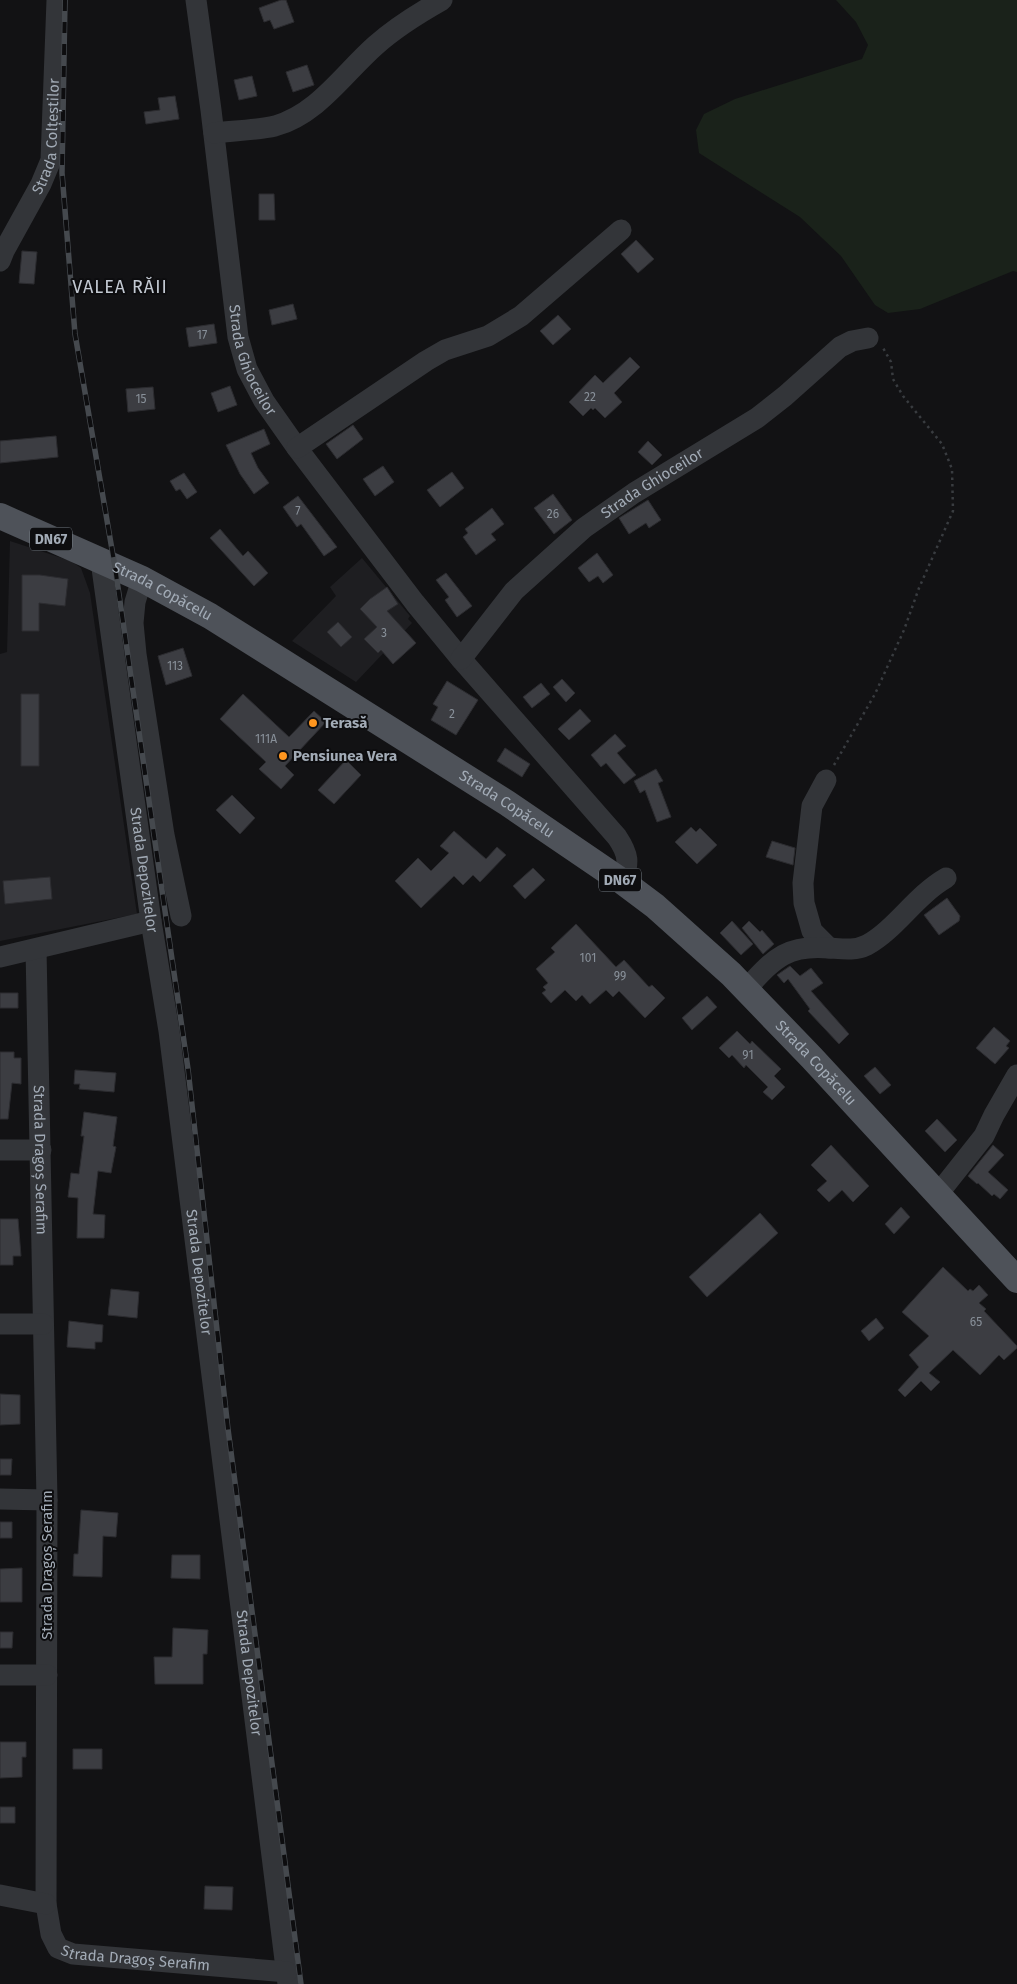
<svg xmlns="http://www.w3.org/2000/svg" width="1017" height="1984" font-family="'Fira Sans',sans-serif">
<rect width="100%" height="100%" fill="#121214"/>
<!-- built -->
<path fill="#1e1e21" d="M10 541 71 561 81 568 90 593 137 914 0 941V654L7 652Z
M362 558 410 616 408 619 412 623 356 682 292 641 336 596 330 587Z"/>
<!-- green -->
<path fill="#1a221a" d="M836 0H1017V272L1013 271 920 309 888 313 875 305 841 256 800 217 699 153 696 130 704 114 735 99 862 59 868 45 856 22Z"/>
<!-- building -->
<path fill="#3c3d42" stroke="#2c2c30" d="M281 0H286L294 22 274 29 270 20 264 22 259 8Z
M307 65 314 85 293 92 286 72Z
M252 76 257 96 239 100 234 80Z
M175 96 179 119 146 124 144 112 160 110 158 98Z
M259 194H274L275 220H259Z
M636 240 654 259 638 273 621 254Z
M22 251 37 252 34 284 19 283Z
M293 304 297 319 272 325 269 310Z
M558 315 571 329 553 345 540 331Z
M214 324 217 343 189 347 186 328Z
M630 357 640 367 614 393 622 402 605 418 595 408 593 410 591 408 583 416 569 402 595 375 603 383Z
M230 386 237 405 218 412 211 393Z
M153 387 155 409 128 412 126 389Z
M353 425 363 439 337 459 326 444Z
M264 429 270 444 251 453 258 468 269 483 254 494 240 474 226 445Z
M56 436 58 457 0 463V441Z
M648 441 662 455 652 465 638 452Z
M383 466 394 482 375 496 363 479Z
M452 472 464 488 440 507 427 490Z
M184 473 197 492 187 499 180 489 176 491 170 481Z
M553 494 572 520 554 534 534 508Z
M298 496 337 547 324 556 301 524 297 527 283 507Z
M648 500 661 520 649 528 646 523 629 534 619 518Z
M492 508 504 524 491 534 496 540 476 555 463 537 468 533 465 529Z
M220 529 243 556 248 551 268 573 254 586 210 538Z
M597 553 613 575 603 583 598 576 589 582 578 568Z
M446 573 472 606 457 617 445 600 449 597 436 580Z
M22 575H40L68 579 65 606 39 603V631H22Z
M387 587 398 604 387 611 416 643 393 664 381 650 378 653 364 639 377 627 360 609 370 599Z
M338 622 352 637 341 647 327 632Z
M183 648 192 676 166 685 158 656Z
M562 679 575 693 566 702 553 687Z
M447 681 478 700 456 735 431 720 438 707 433 704Z
M541 683 550 694 532 708 523 697Z
M21 694H39V766H21Z
M243 694 289 737 314 711 326 722 285 766 294 775 281 789 259 769 266 762 220 719Z
M580 709 591 721 569 740 558 729Z
M615 734 626 746 617 753 636 775 624 784 606 763 601 767 591 755Z
M505 748 530 764 522 777 497 761Z
M346 760 361 775 334 804 318 790Z
M656 769 663 781 658 783 671 817 657 822 645 790 640 793 634 781Z
M232 795 255 818 240 834 216 810Z
M691 827 696 832 700 828 717 845 697 864 675 842Z
M454 831 486 859 497 847 506 855 480 882 473 875 463 885 454 876 421 908 395 881 418 858 431 871 449 853 440 846Z
M772 841 795 848 793 865 766 857Z
M533 868 545 880 525 899 513 886Z
M50 877 52 899 5 904 3 881Z
M947 898 960 916 959 921 939 935 924 915Z
M732 921 753 944 741 955 720 933Z
M749 921 760 932 762 930 774 944 763 954 742 928Z
M576 924 616 967 624 960 649 987 652 985 665 998 645 1018 619 991 613 997 606 990 590 1004 582 995 576 1001 565 990 551 1003 542 993 546 990 543 987 548 983 536 969 555 952 551 948Z
M790 966 800 976 811 968 823 983 811 991 849 1034 839 1044 808 1011 810 1009 788 979 784 983 777 975Z
M0 993H18V1008H0Z
M707 996 717 1007 692 1030 682 1018Z
M994 1027 1010 1041 1006 1046 1009 1048 995 1064 976 1048Z
M737 1031 750 1044 752 1041 781 1069 774 1076 785 1087 772 1100 763 1092 768 1087 746 1065 744 1068 732 1055 729 1058 719 1048Z
M0 1052H14V1058H21V1084L12 1083 8 1119H0Z
M875 1067 891 1085 880 1094 864 1076Z
M75 1070 116 1073 114 1092 79 1089 80 1084H74Z
M84 1112 117 1117 113 1146 116 1147 111 1173 98 1171 93 1214 105 1215 104 1238H77L78 1198 68 1197 71 1173 79 1174 84 1136H81Z
M937 1119 957 1140 945 1152 925 1131Z
M831 1145 869 1186 853 1202 842 1190 829 1202 817 1190 827 1181 811 1165Z
M993 1145 1004 1155 988 1172 1008 1190 1000 1199 994 1194 992 1196 978 1183 977 1184 968 1176Z
M901 1207 910 1217 894 1234 885 1224Z
M760 1213 778 1233 707 1297 689 1277Z
M0 1219H18L21 1256H13V1265H0Z
M943 1267 968 1291 970 1289 973 1291 979 1285 988 1295 979 1303 986 1309 984 1311 1017 1346V1348L1004 1360 999 1355 980 1375 953 1350 929 1373 940 1382 931 1391 921 1381 905 1397 898 1390 919 1367 909 1355 929 1336 902 1312Z
M111 1289 139 1292 137 1318 108 1315Z
M876 1318 884 1328 869 1341 861 1331Z
M69 1321 103 1325 102 1342H95V1349L67 1347Z
M0 1394 20 1395V1424L0 1425Z
M0 1459H12L11 1475H0Z
M81 1510 118 1513 116 1537 103 1536 102 1577 73 1576 74 1554H78Z
M0 1522H12V1538H0Z
M172 1555H200V1579L171 1578Z
M22 1568V1602H0V1569Z
M173 1628 208 1630 207 1654H203V1684H155L154 1657H172Z
M0 1632H13L12 1648H0Z
M0 1742H26V1757H22V1777L0 1778Z
M73 1749H102V1769H73Z
M0 1807H15V1823H0Z
M205 1886 233 1887 232 1910 204 1909Z"/>
<g fill="none" stroke-linecap="round" stroke-linejoin="round">
<!-- path -->
<path stroke="#393c40" stroke-width="2.5" stroke-dasharray="2.5 4" stroke-linecap="butt" d="M834 765 875 694 904 630 919 588 953 511 952 469 942 444 903 396 893 379 891 362 882 346"/>
<!-- minor -->
<g stroke="#333539" stroke-width="21">
<path id="s1" d="M196 0 211 110 238 337 247 369 264 401 297 448 415 603 461 659 617 837C629 855 629 862 623 882"/>
<path d="M214 133C232 131 258 130 275 126 318 114 344 73 376 45 396 27 419 13 442 0"/>
<path id="s2" d="M0 261 4 251 41 184 51 160 57 0"/>
<path d="M297 448 426 361 445 350 488 336 521 316 621 230"/>
<path id="s3" d="M101 561 151 921 169 1031 288 1984"/>
<path d="M142 579 135 602 133 623 136 654 164 835 181 916"/>
<path id="s4" d="M461 659 514 591 584 528 634 493 757 418 785 396 840 347 852 341 868 338"/>
<path d="M826 780 812 806 803 883 804 903 812 931 829 948"/>
<path id="s5" d="M36 949 47 1500 46 1904 51 1934 58 1948 73 1954 287 1972"/>
<path d="M0 957 151 921"/>
<path d="M746 989C774 959 786 944 830 948 843 949 855 951 867 945 896 929 915 896 946 878"/>
<path d="M0 1150H41"/>
<path d="M938 1194 984 1136 994 1115 1017 1075"/>
<path d="M0 1324H43"/>
<path d="M0 1499 47 1500"/>
<path d="M0 1675H47"/>
<path d="M0 1895 46 1904"/>
</g>
<!-- major -->
<path stroke="#4e5259" stroke-width="26" id="s6" d="M0 516 142 579 210 616 507 803 623 882 655 906 731 974 812 1058 1017 1280"/>
<defs>
<path id="rail" d="M65 0 62 173 75 334 115 567 188 1069 228 1429 301 1984"/>
</defs>
<!-- rail casing -->
<use href="#rail" stroke="#45494e" stroke-width="5.5"/>
<!-- rail -->
<use href="#rail" stroke="#0d0d0f" stroke-width="4" stroke-dasharray="11" stroke-linecap="butt"/>
</g>
<!-- markers -->
<g fill="#ff961f" stroke="#0d0d0f" stroke-width="2">
<circle cx="313" cy="723" r="5"/>
<circle cx="283" cy="756" r="5"/>
</g>
<g text-anchor="middle" dominant-baseline="central" stroke-width="4" stroke-linejoin="round" paint-order="stroke">
<!-- number labels -->
<g font-size="12" fill="#889099">
<text x="202" y="335">17</text>
<text x="590" y="397">22</text>
<text x="141" y="399">15</text>
<text x="298" y="511">7</text>
<text x="553" y="514">26</text>
<text x="384" y="633">3</text>
<text x="175" y="666">113</text>
<text x="452" y="714">2</text>
<text x="266" y="739">111A</text>
<text x="588" y="958">101</text>
<text x="620" y="976">99</text>
<text x="748" y="1055">91</text>
<text x="976" y="1322">65</text>
</g>
<!-- shield labels -->
<g fill="#0d0d0f" stroke="#757c84" stroke-width="1">
<rect x="30" y="527.5" width="42" height="23" rx="4"/>
<rect x="599" y="868.5" width="42" height="23" rx="4"/>
</g>
<g font-size="14" font-weight="bold" fill="#a2abb6">
<text x="51" y="539">DN67</text>
<text x="620" y="880">DN67</text>
</g>
<!-- street labels -->
<g font-size="15" fill="#a2abb6" stroke="#0d0d0f">
<text stroke="none"><textPath href="#s2" startOffset="136">Strada Colțeștilor</textPath></text>
<text stroke="none"><textPath href="#s1" startOffset="366">Strada Ghioceilor</textPath></text>
<text stroke="none"><textPath href="#s4" startOffset="262">Strada Ghioceilor</textPath></text>
<text stroke="none"><textPath href="#s6" startOffset="179">Strada Copăcelu</textPath></text>
<text stroke="none"><textPath href="#s6" startOffset="584">Strada Copăcelu</textPath></text>
<text stroke="none"><textPath href="#s3" startOffset="312">Strada Depozitelor</textPath></text>
<text stroke="none"><textPath href="#s6" startOffset="989">Strada Copăcelu</textPath></text>
<text stroke="none"><textPath href="#s5" startOffset="211">Strada Dragoș Serafim</textPath></text>
<text stroke="none"><textPath href="#s3" startOffset="718">Strada Depozitelor</textPath></text>
<text transform="translate(47 1565) rotate(-90)">Strada Dragoș Serafim</text>
<text stroke="none"><textPath href="#s3" startOffset="1122">Strada Depozitelor</textPath></text>
<text stroke="none"><textPath href="#s5" startOffset="1080">Strada Dragoș Serafim</textPath></text>
</g>
<!-- poi labels -->
<g font-size="15" font-weight="bold" fill="#a2abb6" stroke="#0d0d0f" text-anchor="start">
<text x="323" y="723">Terasă</text>
<text x="293" y="756">Pensiunea Vera</text>
</g>
<!-- quarter labels -->
<g font-size="18" letter-spacing="1" fill="#c3c9d2" stroke="#0d0d0f">
<text x="120" y="287">VALEA RĂII</text>
</g>
</g>
</svg>
